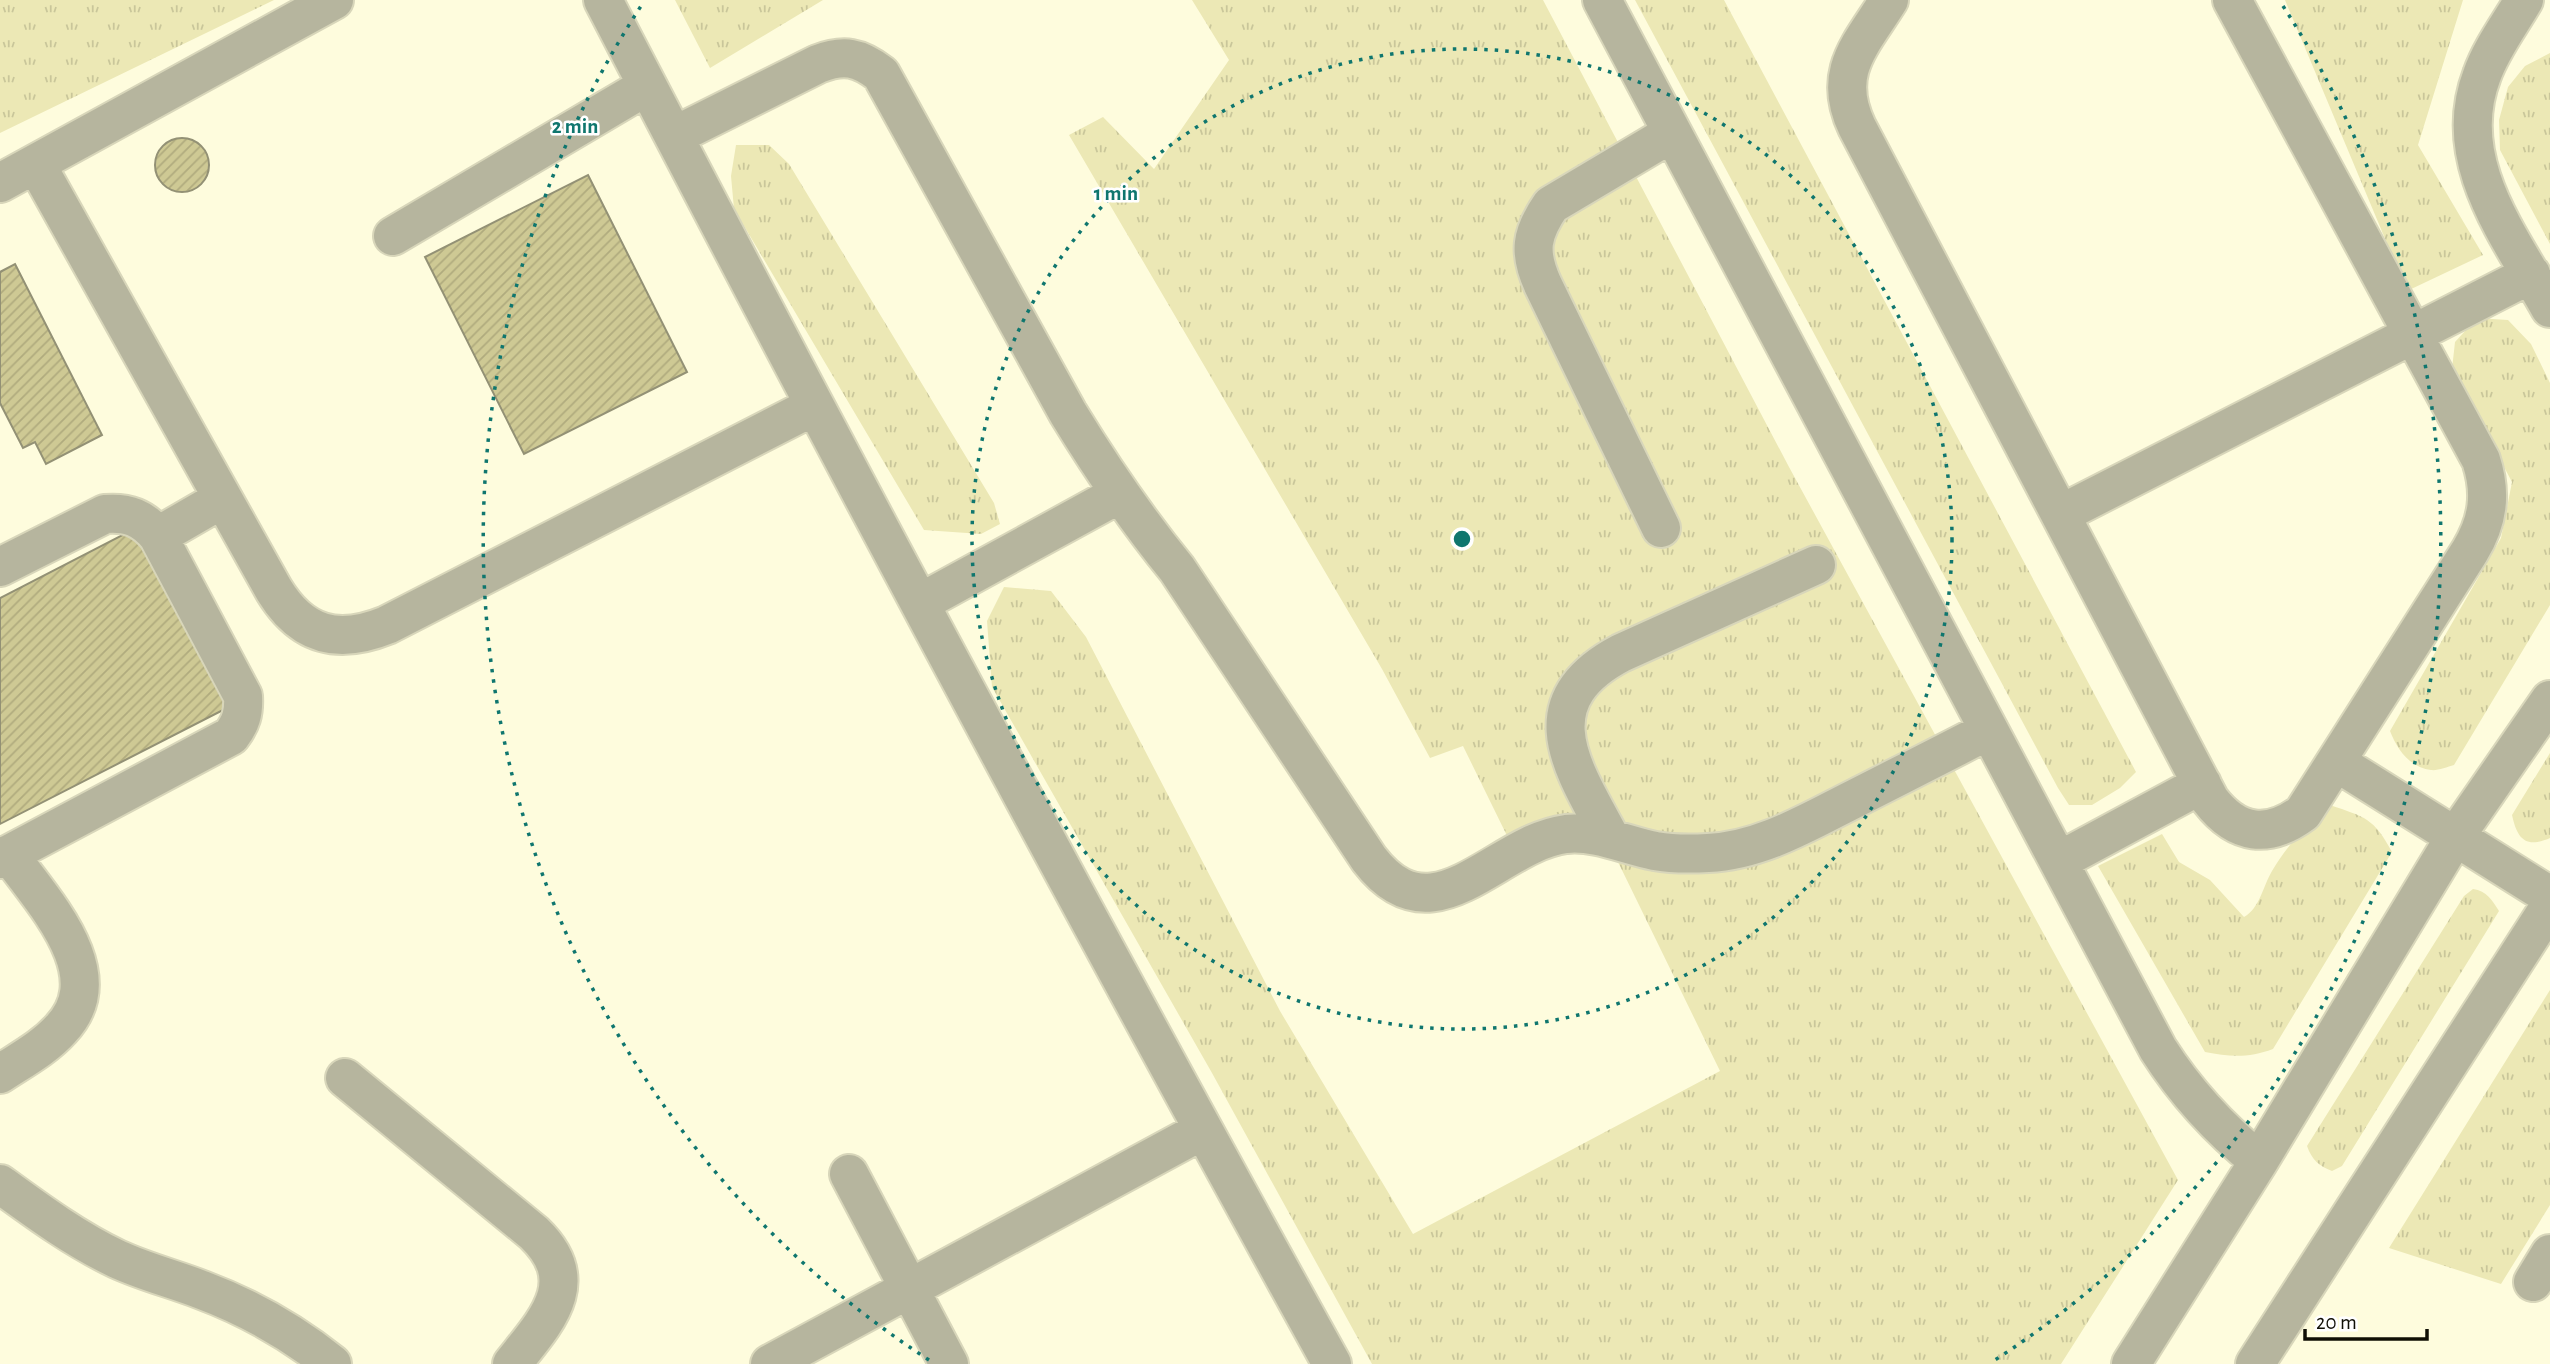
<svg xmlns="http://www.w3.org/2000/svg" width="2550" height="1364" font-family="'Alegreya Sans',sans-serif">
<defs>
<pattern id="grass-tufts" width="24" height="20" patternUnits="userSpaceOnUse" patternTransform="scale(1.75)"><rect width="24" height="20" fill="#ece8b5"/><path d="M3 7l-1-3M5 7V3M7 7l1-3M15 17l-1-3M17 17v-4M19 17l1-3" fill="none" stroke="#c9c69a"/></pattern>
<pattern id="building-hatch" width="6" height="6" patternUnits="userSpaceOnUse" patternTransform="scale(1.75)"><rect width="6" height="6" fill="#cec994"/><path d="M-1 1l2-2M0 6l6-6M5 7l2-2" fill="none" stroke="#b0ab7e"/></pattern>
</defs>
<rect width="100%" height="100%" fill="#fefcdd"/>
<!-- grass -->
<path fill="url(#grass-tufts)" d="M0 0H274L0 133Z
M675 0H823L710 68Z
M1192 0H1543L1789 467 2178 1180 2061 1364H1372L1212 1073 992 687 987 621 1004 587 1051 591 1086 637 1280 1011 1413 1234 1720 1071 1599 823 1515 852 1463 746 1430 758 1382 669 1069 135 1103 117 1154 169 1229 60Z
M1635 0H1724L2136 772 2120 788 2092 805H2069L2058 788Z
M2285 0H2463L2418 145 2483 255 2407 291Z
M2550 53V244L2500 150 2499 120 2508 87 2525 66Z
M736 145H769L789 164 994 503 1000 524 981 534 924 530 734 209 731 176Z
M2477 318 2508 320 2531 344 2550 383V605L2454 765C2447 767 2437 771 2431 770 2409 767 2397 749 2390 731L2501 538 2512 482 2452 369 2455 342Z
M2550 753V838C2525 849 2517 838 2512 815Z
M2330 805C2365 817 2374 818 2392 852L2273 1049C2249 1058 2230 1057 2205 1052L2098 866 2162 834 2179 862 2210 880 2244 917C2260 908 2263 886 2272 871 2288 845 2306 824 2330 805Z
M2473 889C2487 891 2492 900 2499 911L2342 1166 2332 1171C2319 1166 2312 1160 2307 1146L2464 896Z
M2550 990V1205L2501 1284 2389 1248Z"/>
<!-- building -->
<path fill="url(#building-hatch)" stroke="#939175" stroke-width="2" d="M155 165a27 27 0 1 1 54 0a27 27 0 1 1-54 0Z
M588 175 687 372 524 454 425 257Z
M15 264 102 435 46 464 35 442 23 448 0 403V272Z
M136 528 227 708 0 824V598Z"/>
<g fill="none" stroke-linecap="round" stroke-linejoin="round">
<defs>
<path id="minor" d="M603 0C840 458 1083 913 1332 1364
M1602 0 2158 1049C2186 1093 2218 1128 2259 1161
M1889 0C1861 45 1831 72 1857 127L2210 800C2237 835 2268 839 2303 813L2470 551C2488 521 2492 494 2481 460L2232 0
M2524 0C2510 24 2491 49 2482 75 2449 161 2510 236 2550 308
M674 136 818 64C844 54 859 57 881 74L1068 413C1101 467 1136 519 1177 569L1369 859C1434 944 1495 843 1566 834 1597 831 1625 845 1655 851 1672 854 1690 854 1708 853 1761 851 1810 821 1856 798 1901 775 1945 753 1989 730
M36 164 274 590C302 636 338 645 387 625L814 406
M0 183 334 0
M393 236 647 86
M2061 514 2531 274
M1661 528 1543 285C1528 252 1531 234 1551 205L1672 133
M158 536 222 499
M0 567 105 514C128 512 143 518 158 536L243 696C244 713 241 723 231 736L0 859
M920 603 1119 494
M2336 762 2550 896
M1611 839C1574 770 1526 703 1621 653L1816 565
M2059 861 2202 784
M0 1074C21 1060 44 1048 61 1029 114 973 41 900 9 854
M345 1078 534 1233C585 1282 546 1321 512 1364
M849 1174 949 1364
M0 1184C37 1211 75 1239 117 1259 145 1272 174 1279 202 1290 250 1308 292 1332 332 1364
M2533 1282 2550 1254
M770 1364 1203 1130
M2131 1364 2259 1161 2455 837 2550 700
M2255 1364 2550 906"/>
</defs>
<!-- minor casing -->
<use href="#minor" stroke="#d8d6ba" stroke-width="42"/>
<!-- minor -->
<use href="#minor" stroke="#b6b59e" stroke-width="38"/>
</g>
<!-- distance rings -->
<g fill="none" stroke="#0f766e" stroke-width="3.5" stroke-dasharray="3.5 7">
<circle cx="1462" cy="539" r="490"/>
<path d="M929 1360A979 979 0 0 1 641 6M2283 6A979 979 0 0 1 1995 1360"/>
</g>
<circle cx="1462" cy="539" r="10" fill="#0f766e" stroke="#fff" stroke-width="3.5"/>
<g font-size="21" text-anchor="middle" font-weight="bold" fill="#0f766e" stroke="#fff" stroke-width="5" stroke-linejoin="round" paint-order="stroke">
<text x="575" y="133">2 min</text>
<text x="1116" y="200">1 min</text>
</g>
<!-- scale -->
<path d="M2305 1329v10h122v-10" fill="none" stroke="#100f05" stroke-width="3.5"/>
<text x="2316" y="1329" font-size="21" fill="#100f05" stroke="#ffffff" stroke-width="5" paint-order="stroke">20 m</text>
</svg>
